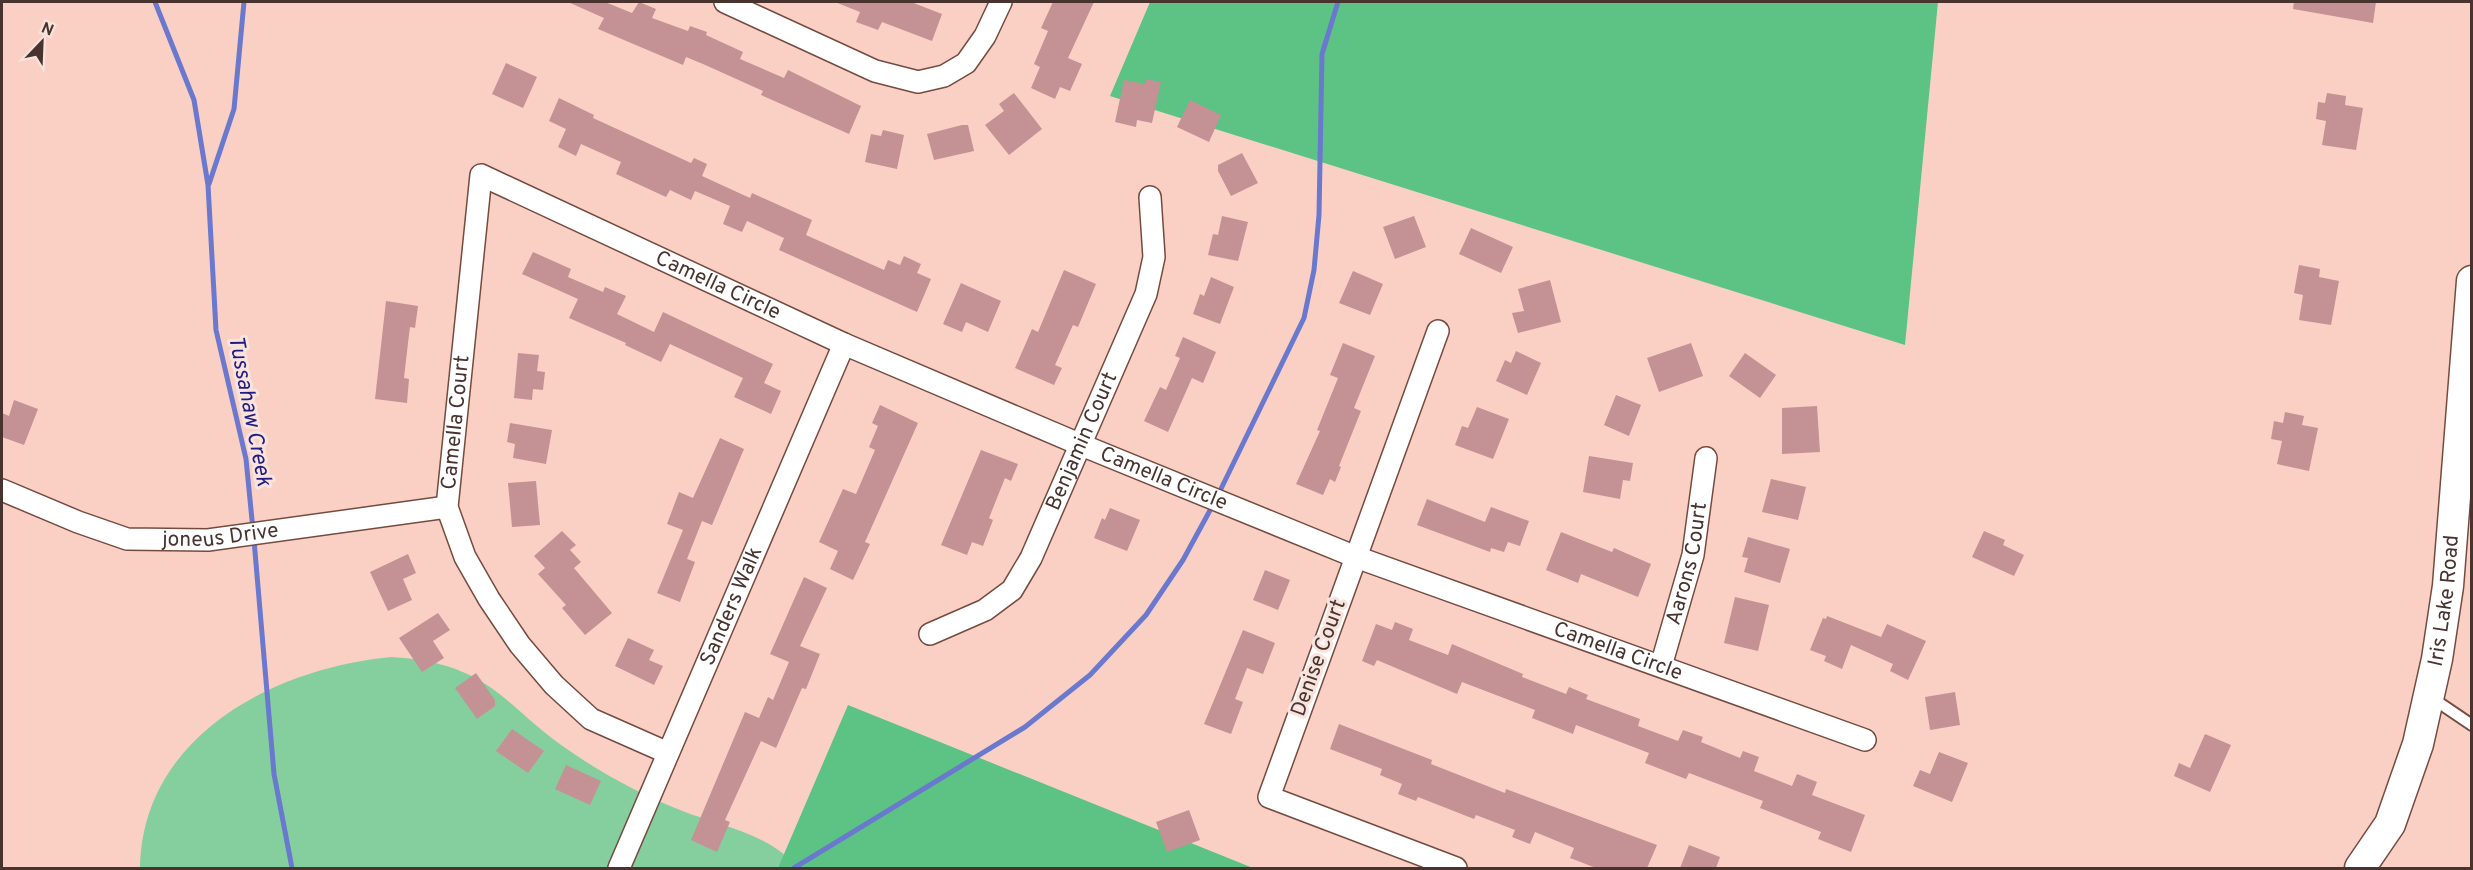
<svg xmlns="http://www.w3.org/2000/svg" width="2473" height="870" font-family="Overpass,sans-serif">
<rect width="100%" height="100%" fill="#fad0c5"/>
<!-- green -->
<path fill="#85cf9f" d="M391 657C427 659 460 666 490 687 512 702 531 723 553 739 592 768 635 792 680 810 714 824 775 835 796 868H140C142 736 274 668 391 657Z"/>
<!-- forest -->
<path fill="#5cc385" d="M1150 2H1938L1905 345 1110 96Z
M848 705 1253 868H778Z"/>
<g fill="none" stroke-linecap="round" stroke-linejoin="round">
<!-- stream -->
<path stroke="#6a78ce" stroke-width="5" d="M155 2 194 100 208 185 216 330 246 459 253 530
M209 184 234 109 244 2
M1218 495 1304 318 1314 270 1319 215 1322 54 1338 2
M254 540 274 774 292 868
M794 868 1025 727 1090 675 1146 615 1183 560 1214 503"/>
</g>
<!-- building -->
<path fill="#c49194" d="M568 2H605L632 13 639 2 656 9 652 18 688 31 690 26 707 32 706 35 743 52 740 59 784 78 788 70 861 106 849 134 761 95 763 91 703 64 686 57 683 65 598 29 604 18Z
M835 2H911L942 14 932 41 882 22 878 30 856 22 860 12Z
M1053 2H1094L1068 58 1082 64 1070 91 1060 87 1055 99 1031 88 1040 67 1034 64 1048 31 1041 28Z
M2294 2H2376L2373 23 2293 9Z
M506 63 537 77 523 108 492 94Z
M1146 79 1161 82 1152 123 1137 120 1136 127 1115 122 1124 80 1145 84Z
M1014 93 1042 129 1009 155 985 125 1004 111 999 104Z
M2327 93 2346 96 2345 105 2363 108 2356 150 2322 145 2326 121 2316 119 2318 102 2325 103Z
M559 98 594 115 593 118 691 163 694 158 707 164 702 176 750 198 752 193 812 220 806 235 884 270 888 260 900 265 904 256 921 264 917 273 931 279 917 312 779 250 784 238 747 221 742 232 723 224 730 206 695 191 691 200 670 190 666 197 616 174 621 162 581 144 576 156 558 147 566 129 549 121Z
M1190 100 1221 115 1209 142 1177 127Z
M962 125H968L974 151 934 160 927 134Z
M883 130 904 135 897 169 865 162 871 134 881 136Z
M1242 153 1258 183 1231 196 1218 171V165Z
M1222 216 1248 222 1238 261 1208 255 1213 234 1218 235Z
M1414 216 1426 247 1395 259 1383 227Z
M1471 228 1513 247 1501 273 1459 254Z
M533 252 571 269 568 277 603 292 605 287 626 296 617 314 654 332 663 312 773 364 764 383 781 391 771 414 734 397 743 378 670 344 661 362 625 345 626 343 569 318 578 299 522 274Z
M2299 265 2320 269 2319 277 2339 281 2331 325 2299 320 2303 295 2294 293Z
M1064 270 1096 284 1078 327 1073 325 1055 365 1062 368 1054 385 1015 368 1032 329 1038 332Z
M1353 271 1383 284 1370 315 1339 303Z
M1211 277 1234 287 1220 324 1193 314 1200 294 1204 296Z
M1550 280 1561 322 1518 333 1512 313 1524 311 1518 289Z
M961 283 1001 301 988 332 966 322 962 332 943 324Z
M386 301 418 306 415 328 410 327 408 343 404 378 409 379 407 403 375 399Z
M1183 337 1216 352 1203 383 1192 378 1168 432 1144 421 1160 387 1166 390 1180 358 1175 356Z
M1343 343 1375 356 1354 408 1361 411 1339 466 1341 467 1335 482 1330 479 1323 495 1296 484 1320 431 1317 430 1338 378 1330 375Z
M1691 343 1703 376 1659 392 1647 358Z
M1516 351 1541 363 1527 395 1496 381 1505 360 1511 363Z
M518 353 539 355 537 371 545 372 543 390 533 389 532 400 514 398Z
M1745 353 1776 375 1760 398 1729 376Z
M1616 395 1641 405 1629 436 1604 425Z
M14 400 38 409 24 445 2 437V413L9 416Z
M880 405 918 423 865 542 870 544 853 580 830 569 838 551 819 542 843 489 856 494 875 450 869 447 878 426 872 423Z
M1817 406 1820 452 1782 454V408Z
M1477 407 1509 419 1493 459 1455 445 1462 426 1468 428Z
M2285 412 2304 416 2302 425 2318 428 2309 471 2277 464 2282 441 2271 439 2274 421 2283 423Z
M510 423 552 430 546 464 513 458 515 444 507 442Z
M720 438 744 449 712 525 702 521 687 559 695 562 680 602 657 593 683 530 667 524 679 492 693 498Z
M981 450 1018 464 1011 481 1005 478 989 518 993 520 983 546 972 542 967 555 941 545Z
M1589 456 1633 463 1630 481 1623 480 1620 499 1583 492Z
M1771 479 1806 487 1798 520 1762 512Z
M536 481 540 525 512 527 508 483Z
M1427 499 1485 522 1491 507 1529 521 1520 546 1508 542 1504 552 1491 548 1490 552 1417 525Z
M1110 508 1140 520 1127 551 1094 538 1102 518 1105 520Z
M562 531 576 545 570 550 581 562 574 568 612 613 585 635 562 608 566 605 538 574 545 568 534 556Z
M1984 531 2005 540 2003 545 2024 555 2014 576 1972 557Z
M1561 532 1612 552 1614 548 1651 564 1638 597 1581 574 1578 583 1546 570Z
M1748 537 1790 549 1780 583 1744 572 1748 558 1742 557Z
M408 554 416 573 403 579 412 600 388 611 370 572Z
M1265 570 1290 580 1278 610 1253 600Z
M804 577 827 588 800 646 820 654 806 689 802 688 776 748 761 741 725 820 730 822 717 852 691 840 745 712 759 718 768 697 773 700 789 662 770 654Z
M1735 597 1769 605 1758 651 1724 643Z
M438 613 450 630 433 641 444 658 422 672 399 638Z
M1827 616 1881 637 1887 624 1926 641 1908 680 1890 671 1893 664 1851 645 1842 669 1824 661 1826 656 1810 650 1823 618 1826 619Z
M1395 622 1413 629 1409 640 1448 655 1452 644 1523 674 1522 677 1566 694 1569 687 1588 695 1586 699 1640 719 1638 726 1678 741 1683 730 1703 737 1701 742 1740 758 1743 751 1759 757 1754 771 1792 786 1797 774 1817 782 1812 795 1865 815 1851 852 1818 839 1821 832 1760 808 1763 801 1689 773 1686 779 1645 763 1649 753 1576 725 1573 734 1532 718 1535 710 1462 682 1457 694 1377 660 1374 666 1362 661 1376 624 1392 630Z
M1243 630 1275 643 1263 674 1247 668 1235 699 1243 702 1231 734 1204 724Z
M628 638 654 650 649 660 663 666 654 685 615 666Z
M476 673 495 700V706L477 719 455 688Z
M1955 692 1960 725 1930 730 1925 697Z
M1339 724 1432 760 1431 764 1505 793 1506 789 1657 845 1647 868H1596L1570 858 1574 848 1535 832 1530 844 1512 837 1515 830 1476 815 1474 819 1418 797 1416 801 1398 794 1402 784 1380 775 1382 769 1330 749Z
M512 729 544 751 528 773 496 751Z
M2205 734 2231 745 2210 792 2174 776 2179 763 2190 768Z
M1939 752 1968 763 1952 802 1913 786 1920 770 1930 774Z
M566 765 601 781 590 805 555 789Z
M1189 810 1200 840 1167 852 1156 822Z
M1689 845 1720 857 1716 868H1680Z"/>
<g fill="none" stroke-linecap="round" stroke-linejoin="round">
<defs>
<path id="lane" d="M2432 698 2472 725"/>
<g id="street">
<path d="M725 2 875 71 918 82 944 76 966 63 985 36 1001 2"/>
<path d="M1438 331 1269 797 1456 868"/>
<path id="s1" d="M2 490 78 522 127 539 208 540 447 507"/>
<path id="s2" d="M930 634 985 610 1012 590 1031 558 1146 294 1154 257 1150 197"/>
<path id="s3" d="M1661 666 1693 555 1706 458"/>
<path id="s4" d="M668 753 591 719 554 685 520 645 489 599 465 557 447 507 481 175 844 344 1079 444 1356 557 1865 740"/>
<path id="s5" d="M619 868 844 344"/>
</g>
<g id="secondary">
<path id="s6" d="M2360 868 2390 824 2418 744 2437 659 2448 586 2472 281"/>
</g>
</defs>
<!-- lane casing -->
<use href="#lane" stroke="#754a3f" stroke-width="14"/>
<!-- street casing -->
<use href="#street" stroke="#754a3f" stroke-width="24"/>
<!-- secondary casing -->
<use href="#secondary" stroke="#754a3f" stroke-width="33"/>
<!-- lane -->
<use href="#lane" stroke="#fff" stroke-width="10"/>
<!-- street -->
<use href="#street" stroke="#fff" stroke-width="21"/>
<!-- secondary -->
<use href="#secondary" stroke="#fff" stroke-width="30"/>
</g>
<g text-anchor="middle" dominant-baseline="central" stroke-width="6" stroke-linejoin="round" paint-order="stroke">
<!-- street labels -->
<g font-size="21" fill="#48332e" stroke="#f8e3dd">
<text stroke="none"><textPath href="#s4" startOffset="939">Camella Circle</textPath></text>
<text stroke="none"><textPath href="#s4" startOffset="429">Camella Court</textPath></text>
<text stroke="none"><textPath href="#s2" startOffset="258">Benjamin Court</textPath></text>
<text stroke="none"><textPath href="#s4" startOffset="1425">Camella Circle</textPath></text>
<text stroke="none"><textPath href="#s1" startOffset="228">joneus Drive</textPath></text>
<text stroke="none"><textPath href="#s3" startOffset="106">Aarons Court</textPath></text>
<text stroke="none"><textPath href="#s6" startOffset="284">Iris Lake Road</textPath></text>
<text stroke="none"><textPath href="#s5" startOffset="285">Sanders Walk</textPath></text>
<text stroke="none"><textPath href="#s4" startOffset="1911">Camella Circle</textPath></text>
<text transform="translate(1319 658) rotate(-70)">Denise Court</text>
</g>
<!-- water labels -->
<g font-size="22" font-style="italic" fill="#221b82" stroke="#f8e3dd">
<text transform="translate(249 411) rotate(79)">Tussahaw Creek</text>
</g>
</g>
<!-- border -->
<rect width="2473" height="870" fill="none" stroke="#48332e" stroke-width="6"/>
<!-- north arrow -->
<g transform="translate(42 42) rotate(23)" stroke="#f8e3dd" stroke-width="4.5" paint-order="stroke">
<path d="M0-4.5L10 22L0 15L-10 22Z" fill="#48332e"/>
<text y="-9" font-size="16" font-weight="bold" text-anchor="middle" fill="#48332e">N</text>
</g>
</svg>
